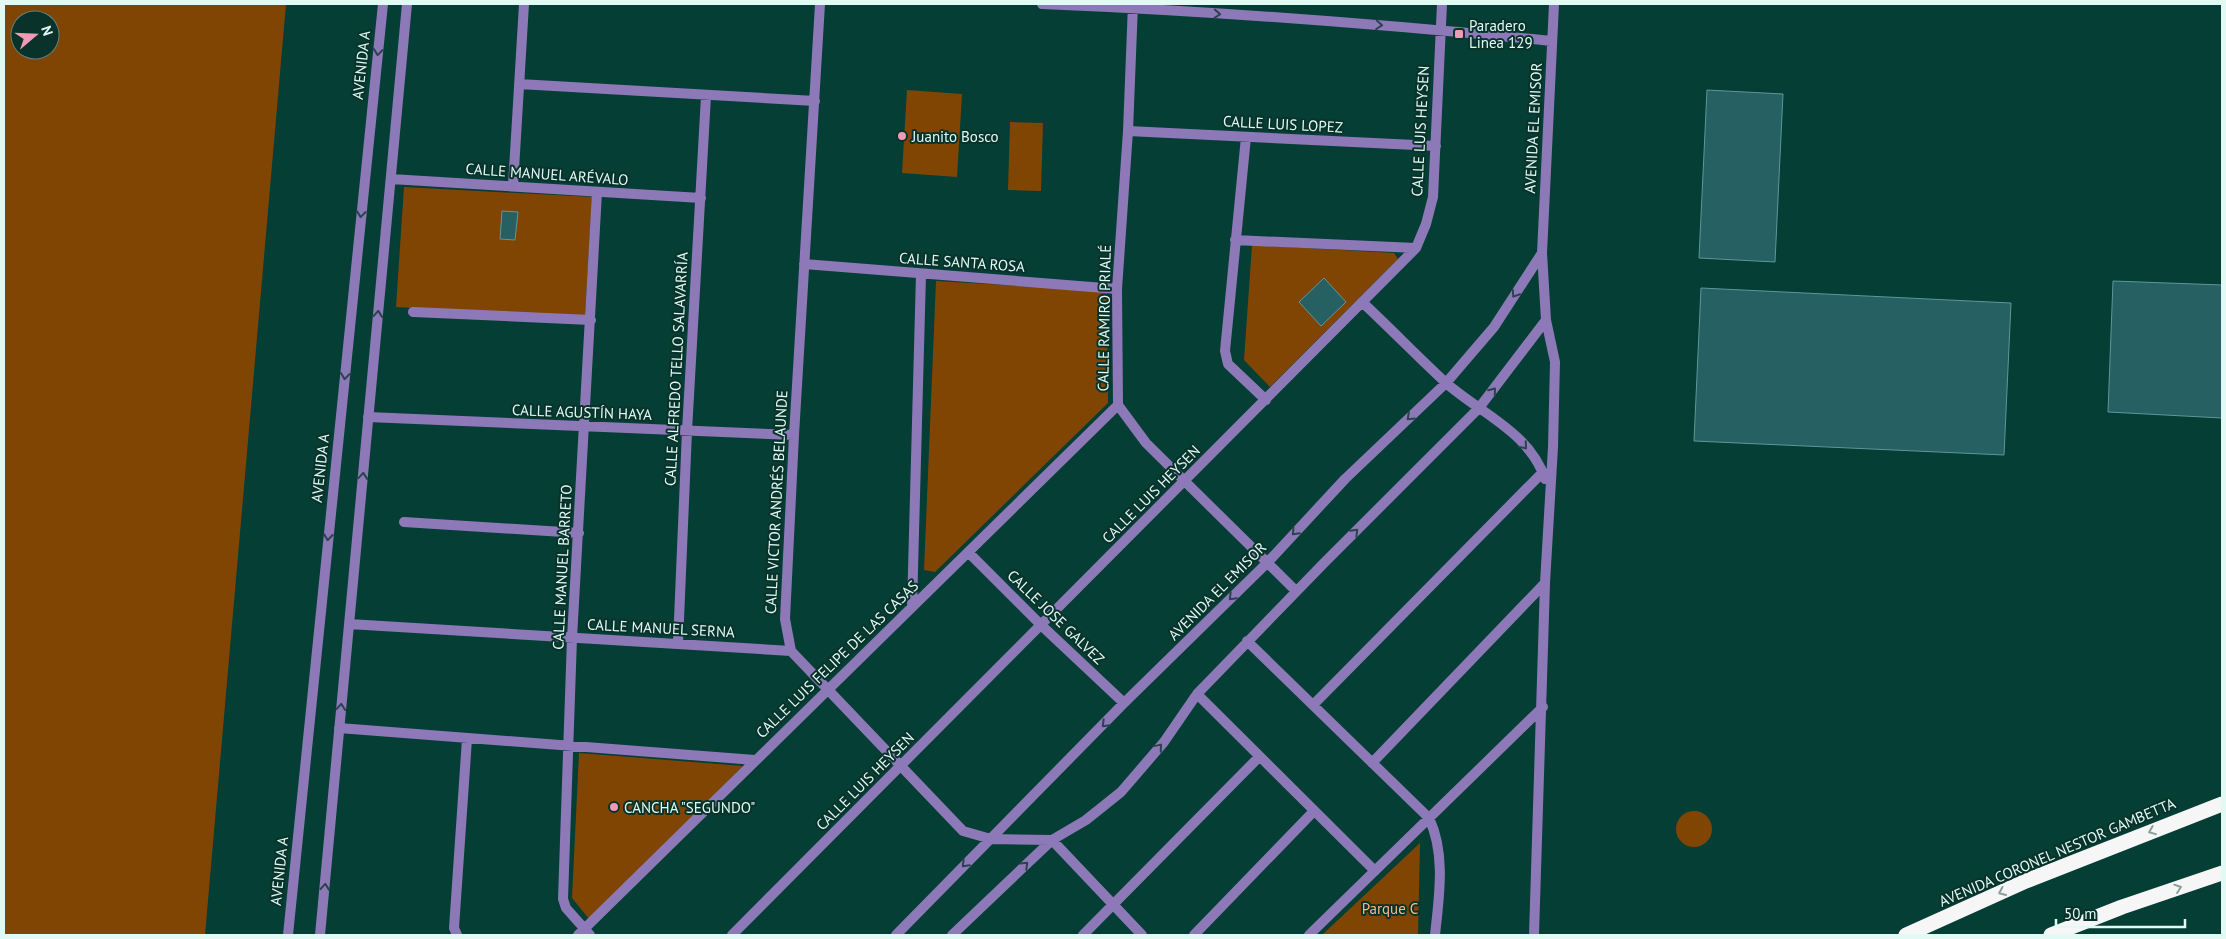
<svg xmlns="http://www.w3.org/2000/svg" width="2226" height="939" font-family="'PT Sans',sans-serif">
<rect width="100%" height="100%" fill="#053e35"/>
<!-- green -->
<path fill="#814503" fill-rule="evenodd" d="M4 4H286L205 935H4ZM20 20H50V50H20Z
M907 90 962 94 957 177 902 173Z
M1010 122 1043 123 1041 191 1008 190Z
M404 187 592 197 585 317 396 307Z
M1252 245 1394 253 1398 259 1270 387 1244 360Z
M936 281 1107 291 1108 403 935 572 924 570Z
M579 753 743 766 590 920 572 898Z
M1676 829a18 18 0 1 1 36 0a18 18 0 1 1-36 0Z
M1420 843 1418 935H1322Z"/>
<!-- building -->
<path fill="#266062" stroke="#609698" d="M1707 90 1783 94 1775 262 1699 258Z
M502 211 518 212 515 240 500 239Z
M1324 278 1346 302 1321 326 1299 302Z
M2113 281 2222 285V418L2108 412Z
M1701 288 2011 303 2004 455 1694 441Z"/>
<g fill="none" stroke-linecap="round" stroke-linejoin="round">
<!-- street -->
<path stroke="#8d79b7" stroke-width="10" d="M820 4 794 435 785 619 791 651 963 831 991 839 1052 840 1142 935
M1042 4C1212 11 1382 24 1551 41
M1133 4 1128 131 1117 289 1118 405 1146 443 1296 591
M519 84 815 101
M1128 131 1436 146
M1246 137 1225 351 1228 364 1266 400
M391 179 701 198
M513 186 524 4
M1235 240 1416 248
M804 264 1117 289
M1362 302C1390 328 1417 356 1445 382 1478 412 1530 432 1545 479
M413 312 591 320
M368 417 794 435
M404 522 579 533
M968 552 1041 625 1124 703
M912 607 921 274
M349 624 791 651
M1247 641 1429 818C1446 854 1439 897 1435 935
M678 643 687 431 706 96
M1197 694 1375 871
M1314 704 1543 472
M339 728 755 760
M1372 763 1545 583
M288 935 383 4
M320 935 407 4
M457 935 454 928 467 739
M578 935 1118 405
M590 935 566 908 563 899 572 638 597 192
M732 935 1416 248 1426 224 1433 197 1442 4
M896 935 1124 703 1267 563 1345 479 1446 383 1494 327 1542 253
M952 935 1052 840 1086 820 1121 792 1164 742 1197 694 1323 564 1479 408 1546 320
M1083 935 1259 757
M1194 935 1314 811
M1309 935 1543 707
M1534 935 1545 583 1553 447 1555 362 1546 320 1542 253 1554 4"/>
<!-- highway -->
<path stroke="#f6f6f6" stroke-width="15" d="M1906 935 2026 881 2222 804
M2051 935 2122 907 2222 873"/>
</g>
<!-- one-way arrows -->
<defs><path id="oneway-chevron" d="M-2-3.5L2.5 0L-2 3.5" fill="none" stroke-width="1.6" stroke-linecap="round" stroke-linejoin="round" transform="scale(1.25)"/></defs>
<g stroke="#2a444e">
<use href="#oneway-chevron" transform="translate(1217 14) rotate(4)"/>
<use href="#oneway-chevron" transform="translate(1379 25) rotate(4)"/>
<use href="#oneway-chevron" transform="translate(378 52) rotate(96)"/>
<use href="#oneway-chevron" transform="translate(361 214) rotate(96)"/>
<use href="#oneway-chevron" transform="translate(1515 294) rotate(123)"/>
<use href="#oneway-chevron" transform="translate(378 314) rotate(-85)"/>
<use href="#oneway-chevron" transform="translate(345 376) rotate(96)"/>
<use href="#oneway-chevron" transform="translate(1493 391) rotate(-51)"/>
<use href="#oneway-chevron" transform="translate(1410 417) rotate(137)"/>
<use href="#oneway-chevron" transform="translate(1524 446) rotate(50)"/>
<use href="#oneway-chevron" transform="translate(363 476) rotate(-85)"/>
<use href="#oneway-chevron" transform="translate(1295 532) rotate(133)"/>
<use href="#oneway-chevron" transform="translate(1355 532) rotate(-45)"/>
<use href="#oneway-chevron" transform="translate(328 537) rotate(96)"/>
<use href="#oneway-chevron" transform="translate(1232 597) rotate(135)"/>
<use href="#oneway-chevron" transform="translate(341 707) rotate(-85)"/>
<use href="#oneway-chevron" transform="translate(1105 724) rotate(135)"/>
<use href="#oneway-chevron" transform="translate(1159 747) rotate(-50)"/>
<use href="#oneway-chevron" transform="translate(965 864) rotate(135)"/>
<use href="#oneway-chevron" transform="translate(1025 865) rotate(-44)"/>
<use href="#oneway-chevron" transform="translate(325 887) rotate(-85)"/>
</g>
<g stroke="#8b9e9b">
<use href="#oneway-chevron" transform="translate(2152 831) rotate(158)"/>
<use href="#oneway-chevron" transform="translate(2178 888) rotate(-19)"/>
<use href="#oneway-chevron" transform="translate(2002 892) rotate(156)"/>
</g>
<!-- markers -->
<g fill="#f09ab6" stroke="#09322b" stroke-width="2">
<rect x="1454" y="29" width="10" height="10" rx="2.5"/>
<circle cx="902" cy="136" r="5"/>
<circle cx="614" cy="807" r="5"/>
</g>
<g text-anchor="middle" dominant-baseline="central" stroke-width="4" stroke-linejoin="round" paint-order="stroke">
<!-- poi labels -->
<g font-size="15" fill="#e1fbf4" stroke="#09322b" text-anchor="start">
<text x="1469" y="25">Paradero<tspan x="1469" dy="17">Linea 129</tspan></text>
<text x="912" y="136">Juanito Bosco</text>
<text x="624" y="807">CANCHA "SEGUNDO"</text>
</g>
<!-- street labels -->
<g font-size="15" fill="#e1fbf4" stroke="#09322b">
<text transform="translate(361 65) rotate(-84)">AVENIDA A</text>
<text transform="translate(1283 124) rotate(3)">CALLE LUIS LOPEZ</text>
<text transform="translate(1533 128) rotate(-87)">AVENIDA EL EMISOR</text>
<text transform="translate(1420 131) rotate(-87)">CALLE LUIS HEYSEN</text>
<text transform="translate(547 174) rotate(4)">CALLE MANUEL ARÉVALO</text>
<text transform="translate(962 262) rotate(4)">CALLE SANTA ROSA</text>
<text transform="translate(1104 318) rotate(-89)">CALLE RAMIRO PRIALÉ</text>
<text transform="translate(676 369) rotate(-87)">CALLE ALFREDO TELLO SALAVARRÍA</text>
<text transform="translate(582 412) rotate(2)">CALLE AGUSTÍN HAYA</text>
<text transform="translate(320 468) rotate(-84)">AVENIDA A</text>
<text transform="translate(1151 494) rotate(-45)">CALLE LUIS HEYSEN</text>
<text transform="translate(776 502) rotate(-87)">CALLE VICTOR ANDRÉS BELAUNDE</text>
<text transform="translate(562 567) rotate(-87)">CALLE MANUEL BARRETO</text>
<text transform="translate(1217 591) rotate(-45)">AVENIDA EL EMISOR</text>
<text transform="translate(1056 617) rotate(44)">CALLE JOSE GALVEZ</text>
<text transform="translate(661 628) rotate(3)">CALLE MANUEL SERNA</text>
<text transform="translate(837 659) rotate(-44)">CALLE LUIS FELIPE DE LAS CASAS</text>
<text transform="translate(865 781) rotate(-45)">CALLE LUIS HEYSEN</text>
<text transform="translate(2057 852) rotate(-23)">AVENIDA CORONEL NESTOR GAMBETTA</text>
<text transform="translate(279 871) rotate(-84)">AVENIDA A</text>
</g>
<!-- park labels -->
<g font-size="15" fill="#ffb881" stroke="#09322b">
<text x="1390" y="908">Parque C</text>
</g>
</g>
<!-- border -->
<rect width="2226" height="939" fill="none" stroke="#e1fbf4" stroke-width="10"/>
<!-- north arrow -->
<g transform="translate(35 35) rotate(71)"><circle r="24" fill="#09322b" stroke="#5f827b"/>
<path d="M0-4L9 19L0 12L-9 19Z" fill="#f09ab6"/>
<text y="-8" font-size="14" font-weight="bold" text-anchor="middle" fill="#e1fbf4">N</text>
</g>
<!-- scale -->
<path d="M2056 919v8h129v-8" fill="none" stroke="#e1fbf4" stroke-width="2.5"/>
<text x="2064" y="919" font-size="15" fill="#e1fbf4" stroke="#09322b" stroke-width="4" paint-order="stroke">50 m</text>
</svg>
